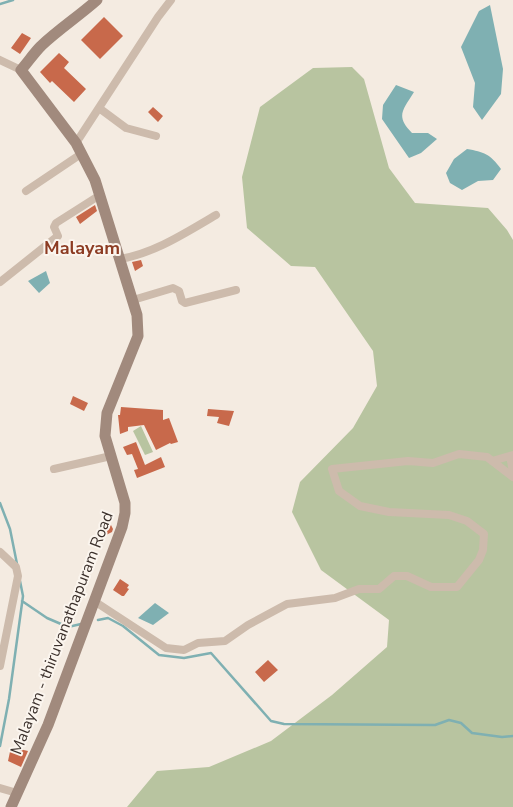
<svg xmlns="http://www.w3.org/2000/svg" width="513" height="807" font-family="'Nunito Sans',sans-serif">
<rect width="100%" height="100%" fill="#f4ebe1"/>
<!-- green -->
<path fill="#b8c4a0" d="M352 67 364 79 389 168 415 203 488 208 507 230 513 240V807H127L157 771 209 767 271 741 332 695 387 647 389 620 321 570 292 512 300 482 353 428 377 386 373 351 315 267 291 266 247 228 242 177 260 107 313 68Z
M141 426 153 452 145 455 133 431Z"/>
<!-- water -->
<path fill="#7fb0b2" d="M490 5 503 69 501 94 482 120 473 107 475 83 461 47 479 11Z
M396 85 414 92C403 110 395 116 412 133H428L437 139 421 153 409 158 382 119 383 105Z
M467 149C484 152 490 154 501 169L493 180 478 181 462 190 450 183 446 173 454 159Z
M46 271 50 283 39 293 28 281Z
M155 603 169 613 153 625 138 618Z"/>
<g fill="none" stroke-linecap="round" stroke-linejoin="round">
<!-- stream -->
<path stroke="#7fb0b2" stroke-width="2.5" d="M0 4 13 0
M0 503 10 529 17 564
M22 601 47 618 68 627 81 624
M98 620 108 618 123 626 159 655 184 658 211 653 271 721 284 724 435 725 449 720 461 723 472 733 502 737 513 736
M0 746 9 699 23 596 20 581"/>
</g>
<!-- building -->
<path fill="#c8694b" d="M104 17 123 36 100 59 81 40Z
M22 33 31 38 20 54 11 48Z
M59 53 69 62 64 68 86 89 74 102 52 81 50 83 40 72Z
M153 107 163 116 158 122 148 112Z
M95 205 97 211 80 224 76 217Z
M141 260 143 266 135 271 132 262Z
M73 396 88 403 84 411 70 404Z
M121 407 163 410V420L169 418 178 442 171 444 170 443 156 450 144 425 128 427V431L120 434 118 415H120Z
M208 409 234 411 229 426 217 423 219 417 207 416Z
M136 442 145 465 161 457 165 467 137 478 134 470 138 469 132 454 127 455 123 447Z
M109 521 113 529 112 532 104 536 101 529 105 526 104 524Z
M120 579 129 585 127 588 129 589 124 596H122L113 590Z
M268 660 278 670 264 682 255 672Z
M11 747 28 751 21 767 8 761Z"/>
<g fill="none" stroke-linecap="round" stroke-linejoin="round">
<!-- minor -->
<path stroke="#cdbbac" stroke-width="8" d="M0 60 21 70
M99 108 126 128 156 136
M76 143 158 17 171 0
M26 191 81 154
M120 259C155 253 185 233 216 215
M0 282 58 236 54 227 56 223 100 195
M133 300 173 288 179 291 182 301 185 303 236 290
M510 456 513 472
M492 461 513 455
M54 469 111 456
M0 552 16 567 18 576 0 666
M94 601 166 648 184 650 198 643 225 641 248 625 287 604 335 598 359 589H379L394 576H407L431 587H457L479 560 483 550 484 534 467 521 449 515 389 512 360 506 339 491 332 469 408 461 433 463 459 454 487 457 513 477
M0 788 17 793"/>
<!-- secondary -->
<path stroke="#a18a7d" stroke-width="11" d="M11 807 48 725 122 527 125 513V503L105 436 107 413 138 336 137 315 95 180 76 143 21 70C28 62 34 53 41 46 59 29 79 16 97 0"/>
</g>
<g text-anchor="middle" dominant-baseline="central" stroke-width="4" stroke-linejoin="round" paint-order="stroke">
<!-- street labels -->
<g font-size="16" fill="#3b302b" stroke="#fbf5ee">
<text transform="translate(62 633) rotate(-69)">Malayam - thiruvanathapuram Road</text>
</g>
<!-- neighbourhood labels -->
<g font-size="18" font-weight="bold" fill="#8c3b22" stroke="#fbf5ee">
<text x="82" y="248">Malayam</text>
</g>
</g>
</svg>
